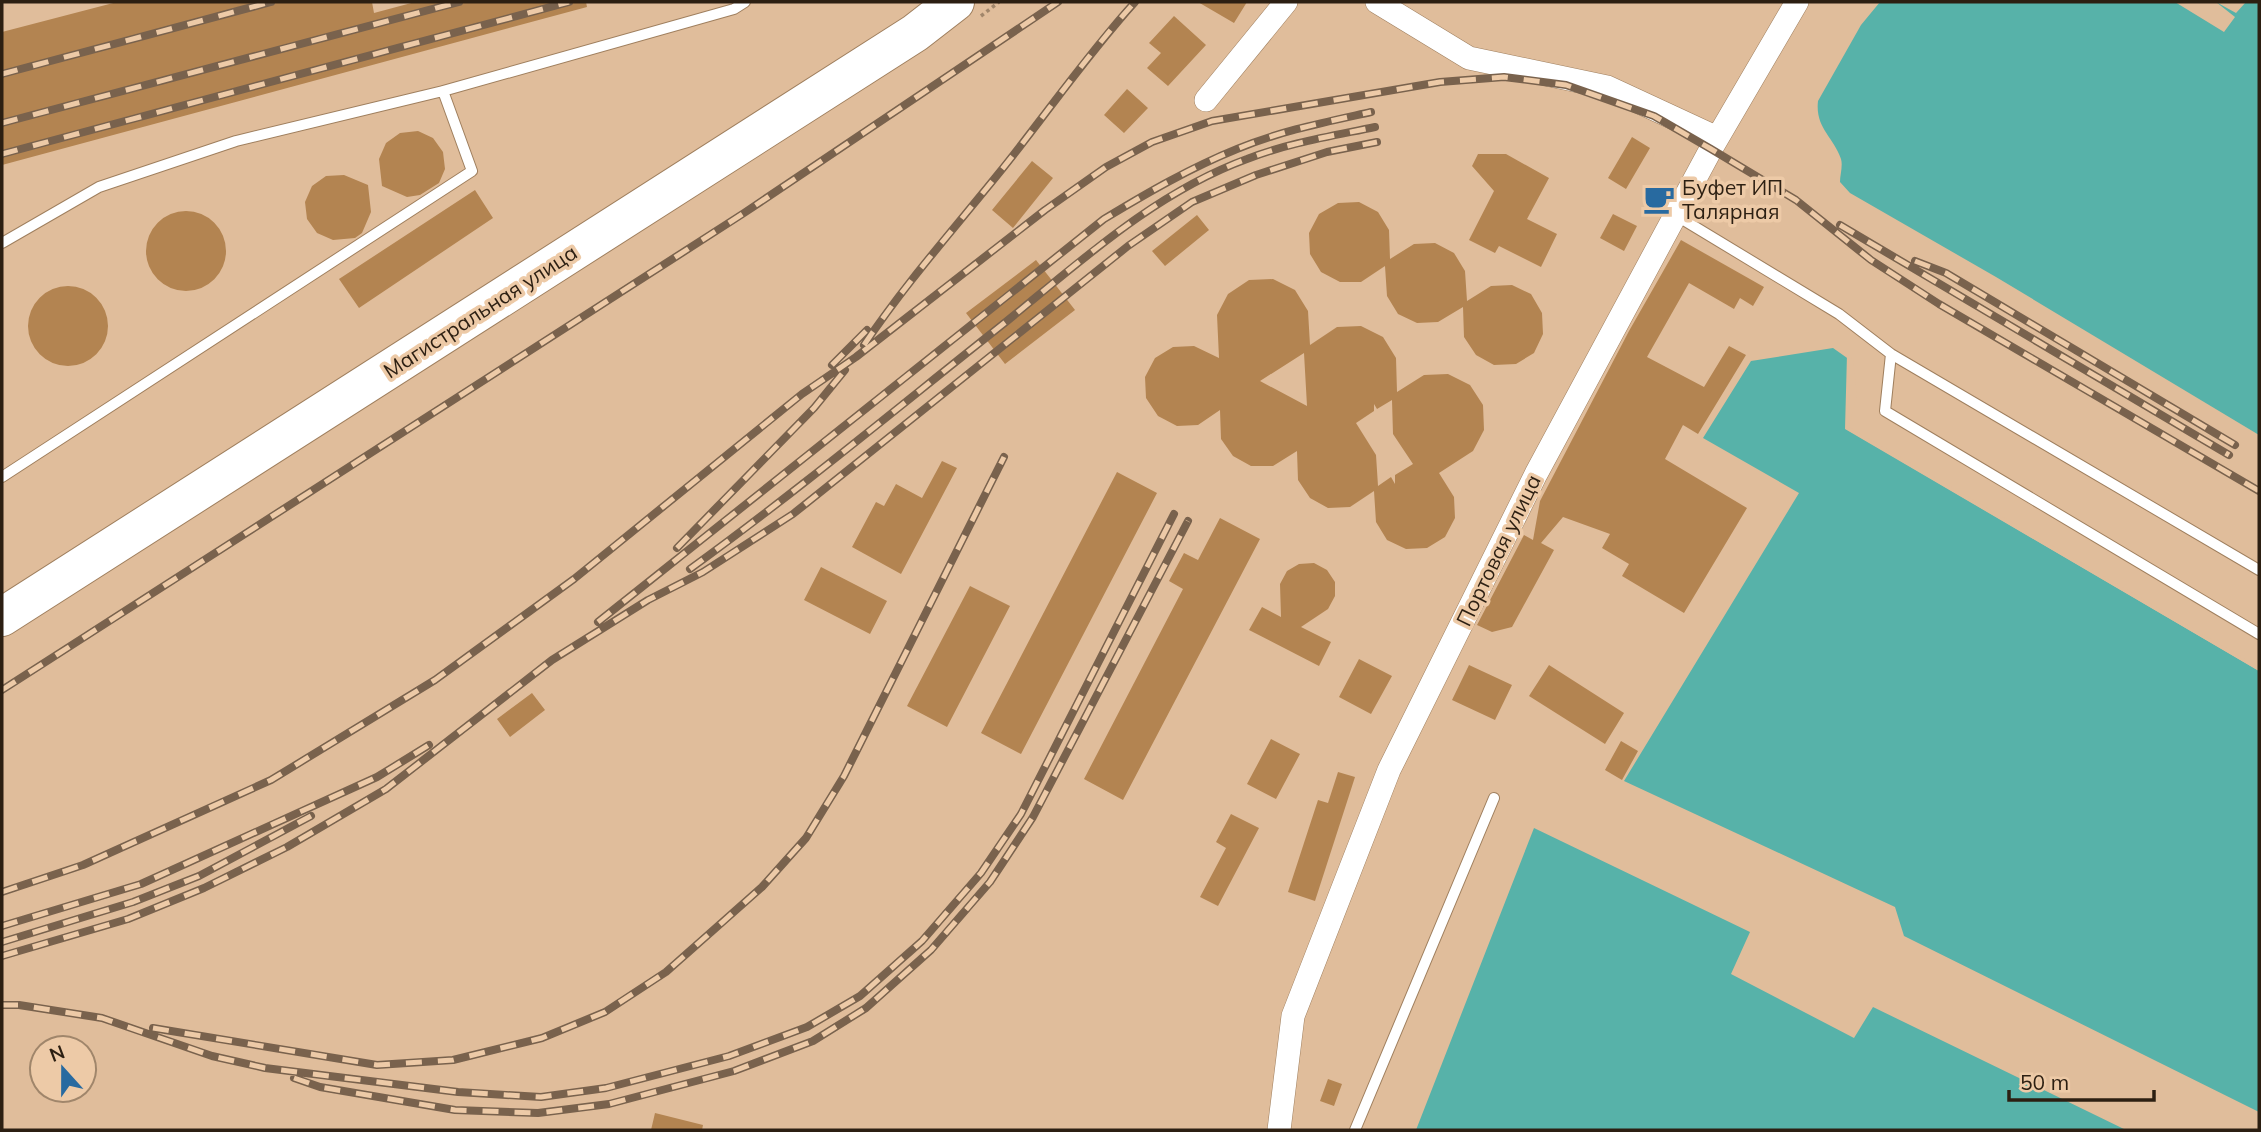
<svg xmlns="http://www.w3.org/2000/svg" width="2261" height="1132" font-family="Mulish,sans-serif">
<rect width="100%" height="100%" fill="#e0bd9b"/>
<!-- water -->
<path fill="#57b2a9" d="M1880 2H2216L2236 13 2246 2H2259V435L1996 277 1850 193 1840 182C1840 175 1843 166 1841 159 1833 136 1815 128 1818 101L1861 25Z
M1833 348 1850 360 1846 429 2259 671V1112L1904 936 1895 907 1624 781 1799 493 1703 438 1751 361Z
M1534 828 1750 932 1731 974 1854 1038 1873 1007 2126 1130H1416Z"/>
<!-- pier -->
<path fill="#e0bd9b" d="M2175 2H2216L2235 17 2224 32Z
M1847 354 1853 359 1857 394 1849 427 2259 667V671L1845 429Z"/>
<!-- building -->
<path fill="#b38451" fill-rule="evenodd" d="M117 2H372L374 13 415 2H586L587 7 2 165V32Z
M1198 2H1247L1234 23Z
M1174 16 1206 45 1168 86 1147 68 1161 53 1149 43Z
M1127 89 1148 108 1124 133 1104 115Z
M418 131 433 138 443 152 445 169 439 183 420 195 407 197 382 186 379 159 386 143 400 133Z
M1632 137 1650 148 1626 189 1608 178Z
M1478 154H1506L1549 178 1527 219 1557 234 1541 267 1499 246 1495 253 1469 240 1494 191 1472 166Z
M1032 161 1053 178 1013 228 992 210Z
M344 175 368 185 371 212 362 233 355 238 333 240 317 233 307 219 305 202 312 186 326 176Z
M475 190 493 218 359 308 339 279Z
M1359 202 1378 212 1389 230 1390 259 1414 244 1435 243 1454 253 1465 271 1467 301 1491 286 1512 285 1531 294 1542 313 1543 334 1534 353 1516 364 1494 365 1476 355 1464 337 1463 307 1438 322 1417 323 1398 314 1387 296 1385 266 1361 282H1340L1321 272 1310 254 1309 233 1319 214 1338 203Z
M146 251a40 40 0 1 1 80 0a40 40 0 1 1-80 0Z
M1613 214 1637 226 1624 251 1600 238Z
M1197 215 1209 230 1165 266 1152 251Z
M1681 240 1764 287 1753 306 1740 298 1734 309 1689 283 1647 357 1704 387 1729 346 1746 355 1698 434 1683 425 1665 459 1747 508 1684 613 1622 576 1629 564 1602 548 1610 534 1563 517 1541 543 1554 550 1512 627 1492 632 1477 625 1524 535 1533 540 1540 501 1629 331Z
M1036 260 1075 310 1005 364 966 313Z
M1273 279 1295 290 1308 311 1310 345 1337 327 1361 326 1383 337 1396 358 1397 392 1424 375 1448 374 1470 385 1483 405 1484 430 1473 451 1439 473 1454 497 1455 518 1445 537 1427 548 1406 549 1387 540 1376 522 1374 491 1350 507 1328 508 1310 498 1298 480 1297 451 1273 466H1251L1233 456 1221 439 1220 410 1198 425 1177 426 1158 416 1146 398 1145 377 1155 358 1173 347 1194 346 1219 358 1217 315 1228 294 1249 280ZM1304 353 1307 406 1260 381ZM1392 400 1393 434 1413 464 1395 475V484L1391 477 1378 486 1376 455 1356 423 1374 411V404L1377 409Z
M28 326a40 40 0 1 1 80 0a40 40 0 1 1-80 0Z
M942 461 957 468 901 574 852 547 876 502 884 506 896 484 922 498Z
M1117 472 1157 493 1021 754 981 733Z
M1220 518 1260 539 1123 800 1084 779 1183 589 1169 581 1184 553 1198 560Z
M1314 563 1327 570 1335 582V596L1328 609 1301 627 1331 642 1319 666 1249 630 1262 607 1281 617 1280 584 1287 571 1299 564Z
M821 567 887 601 870 634 804 600Z
M970 586 1010 606 947 727 907 706Z
M1359 659 1392 676 1371 714 1339 697Z
M1469 665 1512 685 1495 720 1452 700Z
M1549 665 1624 713 1605 744 1529 696Z
M532 693 545 710 510 737 497 719Z
M1271 739 1300 754 1276 799 1247 784Z
M1621 741 1638 751 1622 780 1605 770Z
M1338 772 1355 777 1315 901 1288 892 1318 800 1328 803Z
M1231 814 1259 828 1218 906 1200 897 1226 848 1216 842Z
M1328 1079 1342 1084 1334 1106 1320 1101Z
M655 1113 703 1125 702 1130H651Z"/>
<g fill="none" stroke-linecap="round" stroke-linejoin="round">
<defs>
<path id="lane" d="M1677 216 1839 314 1891 354 2259 570
M2 243 99 187 236 141 443 91 734 9 745 2
M1891 354 1885 411 2259 634
M2 477 472 171 443 91
M1355 1130 1494 798"/>
<path id="street" d="M1377 2 1469 58 1607 87 1717 138
M1206 100 1286 2
M1279 1130 1293 1016 1389 770 1536 474 1711 149 1797 2"/>
<path id="highway" d="M2 617 915 33 955 2"/>
</defs>
<!-- lane casing -->
<use href="#lane" stroke="#9f7f5e" stroke-width="12"/>
<!-- street casing -->
<use href="#street" stroke="#9f7f5e" stroke-width="24"/>
<!-- highway casing -->
<use href="#highway" stroke="#9f7f5e" stroke-width="40"/>
<!-- path -->
<path stroke="#a1866b" stroke-width="3.5" stroke-dasharray="3.5 3.5" stroke-linecap="butt" d="M981 16 999 2"/>
<!-- lane -->
<use href="#lane" stroke="#fff" stroke-width="10"/>
<!-- street -->
<use href="#street" stroke="#fff" stroke-width="23"/>
<!-- highway -->
<use href="#highway" stroke="#fff" stroke-width="38"/>
<defs>
<path id="rail" d="M2 74 271 2
M2 123 459 2
M2 154 569 2
M1840 225 2229 455
M1915 261 1946 273 2235 445
M864 345C905 284 953 230 999 173 1045 116 1086 56 1135 2
M832 365 867 330
M677 548 814 408 845 370
M690 569C799 490 902 404 1007 321 1081 261 1156 192 1247 159 1288 143 1332 136 1375 127
M598 622 1104 219C1147 193 1190 168 1237 149 1280 131 1326 122 1371 112
M2 690 744 213 1058 2
M2 892 83 865 271 780 435 680 574 579 802 394 856 357 1045 210 1106 167 1152 142 1212 121 1440 82 1504 77 1566 85 1654 116 1711 149 1796 200 1871 260 1939 304 2259 491
M2 926 141 884 377 777 429 745
M2 942 133 902 199 876 311 816
M2 956 128 919 204 888 287 847 386 789 552 660 648 600 703 572 793 514 1128 246 1192 202 1256 175 1327 152 1377 142
M2 1005H19L102 1018 212 1056 265 1068 458 1092 541 1097 606 1088 729 1056 807 1027 860 996 922 941 981 873 1021 814 1174 514
M153 1028 377 1065 453 1060 542 1038 605 1012 666 972 762 887 806 838 844 776 1004 457
M294 1078 320 1087 455 1110 538 1113 609 1104 734 1071 813 1041 866 1008 931 950 990 882 1033 817 1188 521"/>
</defs>
<!-- rail casing -->
<use href="#rail" stroke="#79624d" stroke-width="8"/>
<!-- rail -->
<use href="#rail" stroke="#edcaa7" stroke-width="5" stroke-dasharray="16" stroke-linecap="butt"/>
</g>
<!-- icons -->
<defs>
<symbol id="cafe-bare" viewBox="-9 -9 18 18"><path d="M-5.5-4.5H6V0H3Q3 3.5 0 3.5H-2.5Q-5.5 3.5-5.5 0ZM3-3.2v2h1.7v-2ZM-6 4.5H4V6H-6Z" fill="#286aa0" stroke="#edcaa7" stroke-width="2.5" paint-order="stroke"/></symbol>
</defs>
<g fill-rule="evenodd">
<use href="#cafe-bare" x="1637" y="177" width="44" height="44"/>
</g>
<g text-anchor="middle" dominant-baseline="central" stroke-width="7" stroke-linejoin="round" paint-order="stroke">
<!-- poi labels -->
<g font-size="21" fill="#2c1f12" stroke="#edcaa7" text-anchor="start">
<text x="1682" y="187">Буфет ИП<tspan x="1682" dy="24">Талярная</tspan></text>
</g>
<!-- street labels -->
<g font-size="21" fill="#2c1f12" stroke="#edcaa7">
<text transform="translate(480 311) rotate(-33)">Магистральная улица</text>
<text transform="translate(1498 550) rotate(-64)">Портовая улица</text>
</g>
</g>
<!-- border -->
<rect width="2261" height="1132" fill="none" stroke="#2c1f12" stroke-width="7"/>
<!-- north arrow -->
<g transform="translate(63 1069) rotate(339)"><circle r="33" fill="#edcaa7" stroke="#a0866b" stroke-width="2"/>
<path d="M0-5L12 26L0 18L-12 26Z" fill="#286aa0"/>
<text y="-10" font-size="19" font-weight="bold" text-anchor="middle" fill="#2c1f12">N</text>
</g>
<!-- scale -->
<path d="M2009 1090v10h145v-10" fill="none" stroke="#2c1f12" stroke-width="3.5"/>
<text x="2020" y="1090" font-size="21" fill="#2c1f12" stroke="#edcaa7" stroke-width="5" paint-order="stroke">50 m</text>
</svg>
